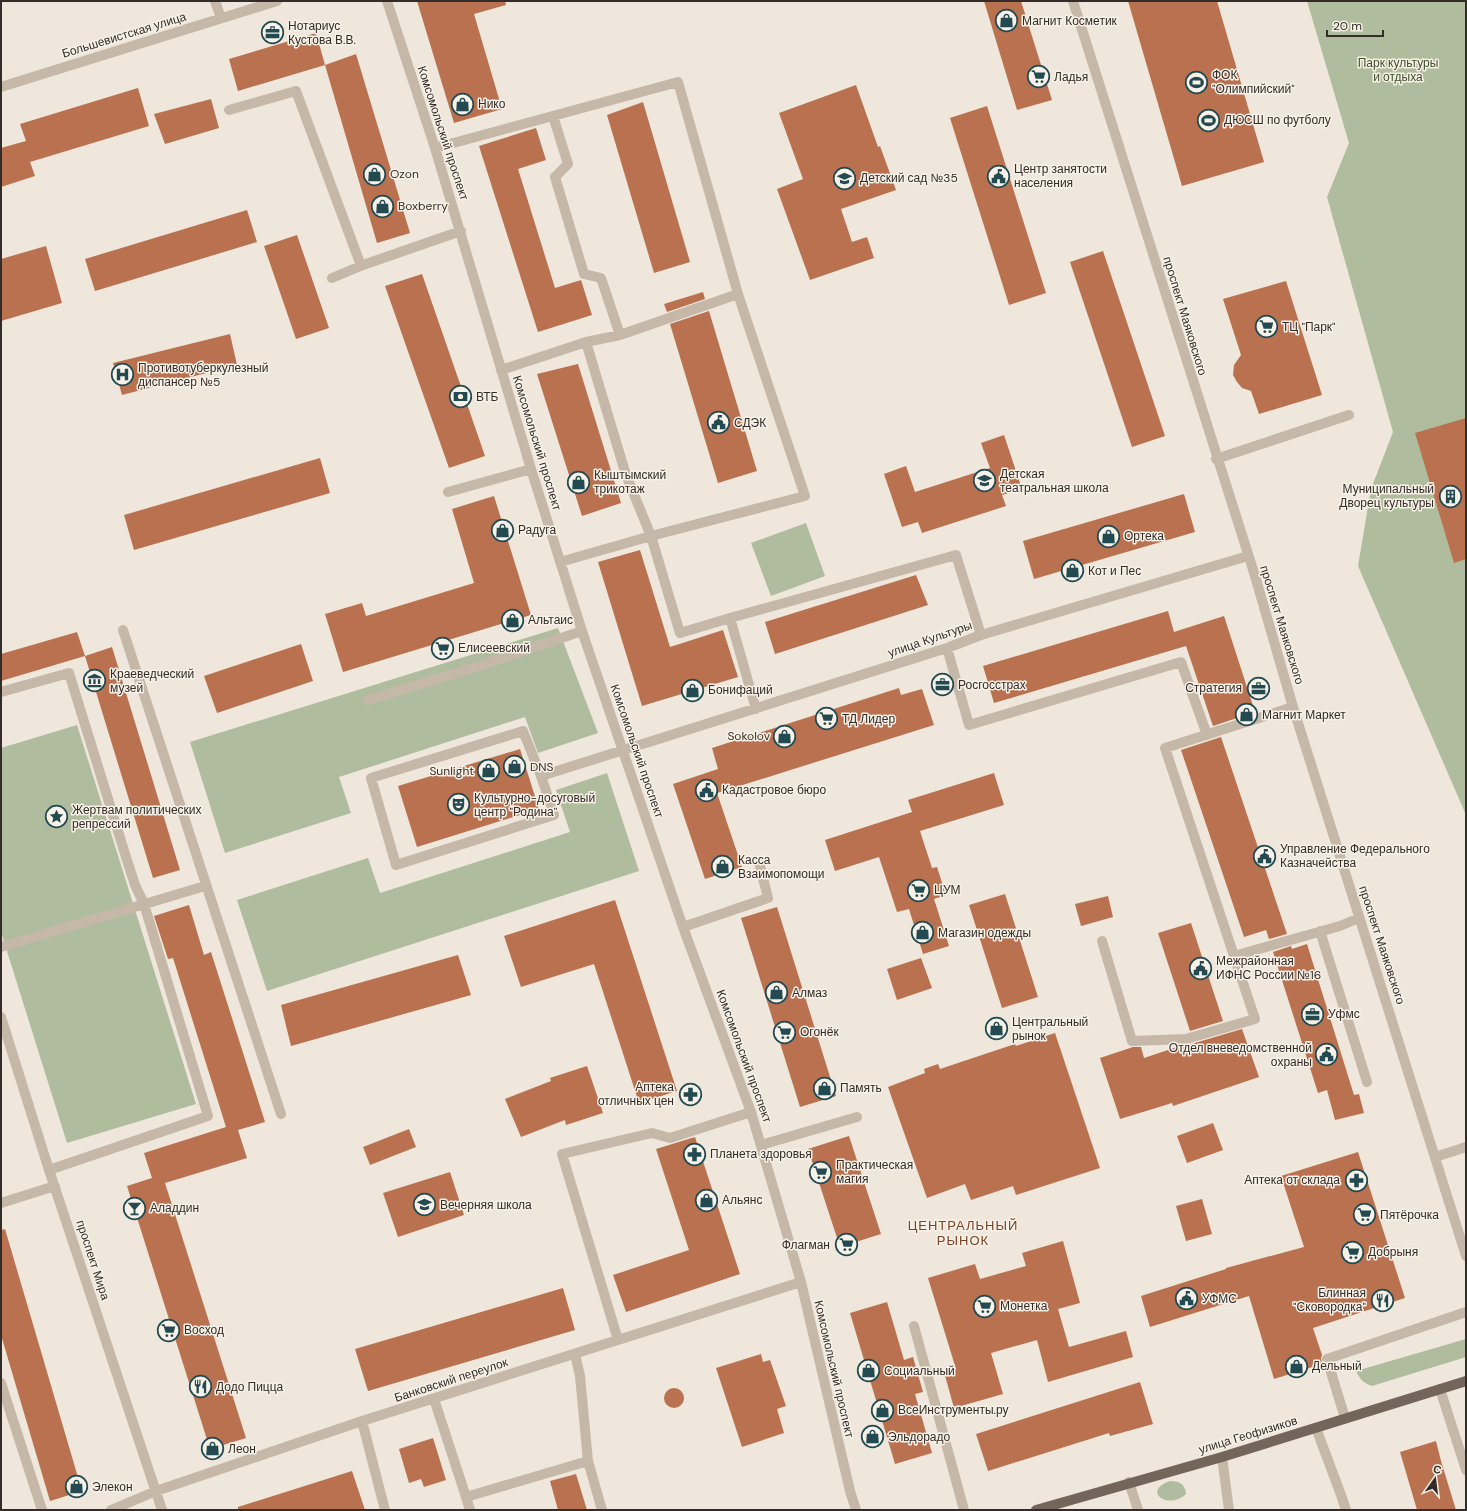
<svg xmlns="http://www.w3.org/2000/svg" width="1467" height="1511" font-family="'DM Sans',sans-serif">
<rect width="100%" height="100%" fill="#efe7db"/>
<!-- green -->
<path fill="#afbc9d" d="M1307 1H1466V815L1358 566 1371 489 1393 432 1327 197 1349 143Z
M806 523 825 576 771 596 751 543Z
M558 628 598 733 538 753 525 717 339 777 351 813 225 853 190 742Z
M77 725 196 1104 67 1143 1 932V748Z
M607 773 639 871 267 991 237 900 368 858 380 893 570 832 556 790Z
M1466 1339V1357L1372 1386C1363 1383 1360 1379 1356 1371Z
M1170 1481C1180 1481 1185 1484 1186 1494 1168 1511 1141 1491 1170 1481Z"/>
<!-- building -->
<path fill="#b97150" d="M417 1H505L506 5 474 14 502 109 454 123Z
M984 1H1021L1052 100 1017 110Z
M1128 1H1217L1264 162 1182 186Z
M316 33 325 65 238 91 229 59Z
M356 54 410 233 377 243 325 65Z
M856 85 878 147 880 146 896 190 841 209 852 242 867 237 874 258 810 280 777 189 803 179 779 113Z
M138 88 149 126 30 162 35 176 1 187V148L26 141 20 124Z
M211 99 219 128 165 144 154 114Z
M643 102 690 262 654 273 607 115Z
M987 106 1046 293 1009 305 950 118Z
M536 128 546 160 518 169 555 288 581 280 592 315 538 332 479 146Z
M247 210 257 242 95 291 85 259Z
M297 235 329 328 296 339 264 246Z
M46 246 62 303 1 321V259Z
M1103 251 1165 436 1132 447 1070 262Z
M422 274 485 456 449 468 385 286Z
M1286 281 1322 395 1259 414 1251 391 1242 388 1237 382 1233 375 1234 365 1241 355 1223 299Z
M703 292 705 299 667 312 664 304Z
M709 311 757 471 718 483 670 324Z
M230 334 237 365 122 395 113 363Z
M578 364 621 503 582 516 537 374Z
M1466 418V559L1454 563 1415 433Z
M1004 435 1022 489 1002 495 1006 506 922 533 918 522 902 527 884 474 906 466 915 492 990 468 981 443Z
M320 458 330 493 134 550 124 515Z
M1184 494 1195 532 1034 579 1023 541Z
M494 496 531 615 343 672 325 614 362 603 366 616 474 583 452 509Z
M640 550 670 647 723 630 738 677 642 706 598 562Z
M916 575 928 605 775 654 765 622Z
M1168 611 1174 632 1224 616 1255 712 1213 726 1186 646 994 703 983 666Z
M77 632 85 656 1 681V654Z
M301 644 313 681 217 713 204 676Z
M112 647 180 870 153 878 85 656Z
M899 688 901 695 922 689 934 725 717 793 742 867 705 879 673 784 718 769 712 748Z
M1221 737 1287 934 1269 939 1266 930 1244 937 1181 750Z
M520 749 539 809 417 847 398 786Z
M994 773 1004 805 920 831 932 868 937 867 946 895 934 899 949 946 923 954 909 909 897 912 879 857 835 871 825 840 912 812 908 800Z
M1005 894 1038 997 1002 1008 969 905Z
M1108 896 1113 917 1081 926 1075 904Z
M615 900 677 1091 639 1103 594 964 521 987 504 936Z
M189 905 204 955 211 952 265 1122 238 1130 247 1158 165 1183 246 1438 210 1449 127 1186 152 1178 144 1153 226 1127 173 958 168 959 154 916Z
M777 907 836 1096 800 1107 741 918Z
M1191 923 1223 1021 1190 1031 1158 933Z
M1307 944 1354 1095 1359 1094 1364 1113 1335 1120 1327 1090 1318 1093 1273 952 1291 946 1292 949Z
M458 955 471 995 291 1046 281 1005Z
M921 958 932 988 897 1000 887 969Z
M1242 1029 1259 1077 1173 1106 1172 1103 1120 1119 1100 1058 1133 1047H1141L1144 1058 1180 1046 1188 1045Z
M1055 1033 1100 1168 1016 1195 1013 1186 971 1200 965 1184 927 1198 888 1087 925 1073 924 1069 938 1064 940 1069 1015 1044 1016 1046Z
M587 1066 603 1113 566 1125 565 1120 521 1137 505 1099 551 1081 550 1078Z
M1213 1123 1223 1150 1187 1163 1177 1136Z
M409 1129 416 1147 370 1165 363 1147Z
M849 1136 881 1234 840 1247 808 1149Z
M695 1137 740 1274 626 1312 613 1275 689 1250 656 1149Z
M1358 1152 1405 1298 1313 1328 1322 1355 1321 1358 1322 1364 1274 1379 1249 1296 1150 1327 1141 1296 1226 1269V1268L1304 1247 1281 1176Z
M450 1172 464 1215 398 1237 383 1193Z
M1202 1199 1212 1234 1186 1241 1176 1206Z
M5 1229 82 1491 50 1501 1 1335V1230Z
M1063 1241 1080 1303 1058 1309 1069 1347 1126 1331 1133 1357 1048 1382 1037 1340 991 1353 1003 1394 954 1408 944 1372 956 1369 928 1278 975 1264 980 1279 1026 1266 1022 1253Z
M563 1288 575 1330 368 1391 355 1349Z
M887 1302 904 1360 913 1357 923 1392 915 1394 932 1453 895 1464 850 1313Z
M761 1354 763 1362 770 1360 786 1406 777 1409 784 1433 742 1447 716 1368Z
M1140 1382 1153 1424 1110 1436 1109 1433 988 1471 976 1434Z
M664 1398a10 10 0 1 1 20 0a10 10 0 1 1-20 0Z
M433 1438 446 1480 424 1487 421 1479 409 1483 399 1449Z
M1436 1441 1441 1461 1456 1510H1417L1405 1469 1400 1452Z
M352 1471 365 1510H238V1507Z
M576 1474 587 1510H558L550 1481Z"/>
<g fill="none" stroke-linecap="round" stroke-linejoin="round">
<!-- minor -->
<path stroke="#c5b8a9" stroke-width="10" d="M215 1 221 18
M387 1 435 148 531 469 582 631 683 927 751 1112 801 1282 850 1491 856 1510
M1073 1 1255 576 1293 707 1466 1256
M1 87 277 1
M229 110 296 91 360 263 363 265
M553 116 568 164 555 177 584 274 601 278 620 335
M435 148 678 82 738 294 620 335 586 342 501 370
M332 278 363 265 461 231
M586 342 626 475 651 536 805 496 738 294
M1216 459 1349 415
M448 492 531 469
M560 562 651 536 680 633 730 618 756 709
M730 618 956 555 981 635
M123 630 281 1114
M947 648 969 725 1181 662 1207 735
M1 692 69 673 126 857 135 885 144 904 208 1116 49 1170
M368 700 473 668 582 631
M523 731 541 776 554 815 396 865 371 778Z
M541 776 947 648 981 635 1248 556
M683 927 768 898 759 862
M1320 931 1367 1082
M1102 941 1132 1041 1186 1039 1255 1019 1165 748 1293 707
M1 947 205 886
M1234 956 1340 926 1359 918
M1 1017 49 1170 162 1510
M761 1145 857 1117
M1435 1157 1466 1147
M1 1203 55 1186
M914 1326 964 1510
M618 1340 562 1154 652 1133 670 1138 751 1112
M1 1383 42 1510
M1440 1389 1466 1470
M434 1399 466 1497 588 1461 580 1376 575 1354
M1345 1418 1327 1359 1466 1312
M362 1421 385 1510
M1316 1428 1341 1495 1346 1510
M1222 1457 1229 1510
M588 1461 602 1510
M1129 1482 1138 1510
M466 1497 470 1510
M111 1510 156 1491 362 1421 801 1282"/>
<!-- major -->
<path stroke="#74655b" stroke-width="10" d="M1036 1510 1222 1457 1466 1381"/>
</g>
<!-- icons -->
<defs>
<symbol id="shop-ring" viewBox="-11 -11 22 22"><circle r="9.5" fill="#f7f1e7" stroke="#224a50" stroke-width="1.5"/><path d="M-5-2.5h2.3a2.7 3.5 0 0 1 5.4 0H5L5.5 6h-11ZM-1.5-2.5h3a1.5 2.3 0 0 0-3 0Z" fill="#224a50"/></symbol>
<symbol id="office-ring" viewBox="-11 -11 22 22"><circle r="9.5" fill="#f7f1e7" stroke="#224a50" stroke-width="1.5"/><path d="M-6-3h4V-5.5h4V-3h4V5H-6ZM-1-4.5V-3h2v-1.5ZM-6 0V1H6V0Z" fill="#224a50"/></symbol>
<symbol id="supermarket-ring" viewBox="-11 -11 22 22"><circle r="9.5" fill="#f7f1e7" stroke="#224a50" stroke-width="1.5"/><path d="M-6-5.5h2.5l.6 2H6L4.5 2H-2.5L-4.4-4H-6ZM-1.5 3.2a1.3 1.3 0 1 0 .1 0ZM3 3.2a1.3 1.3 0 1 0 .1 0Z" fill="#224a50"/></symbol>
<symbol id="stadium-ring" viewBox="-11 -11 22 22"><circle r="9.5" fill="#f7f1e7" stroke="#224a50" stroke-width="1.5"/><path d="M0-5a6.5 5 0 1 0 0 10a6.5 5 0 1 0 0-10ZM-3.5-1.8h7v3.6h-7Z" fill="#224a50"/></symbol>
<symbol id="civic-ring" viewBox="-11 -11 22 22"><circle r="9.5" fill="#f7f1e7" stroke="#224a50" stroke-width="1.5"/><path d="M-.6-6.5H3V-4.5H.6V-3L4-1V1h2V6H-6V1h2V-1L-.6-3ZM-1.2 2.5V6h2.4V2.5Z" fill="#224a50"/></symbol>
<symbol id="school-ring" viewBox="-11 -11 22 22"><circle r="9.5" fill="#f7f1e7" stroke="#224a50" stroke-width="1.5"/><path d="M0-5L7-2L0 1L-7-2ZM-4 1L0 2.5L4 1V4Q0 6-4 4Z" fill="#224a50"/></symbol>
<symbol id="hospital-ring" viewBox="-11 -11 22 22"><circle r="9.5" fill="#f7f1e7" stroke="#224a50" stroke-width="1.5"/><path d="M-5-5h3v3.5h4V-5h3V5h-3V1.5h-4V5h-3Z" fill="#224a50"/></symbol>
<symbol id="bank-ring" viewBox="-11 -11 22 22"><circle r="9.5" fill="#f7f1e7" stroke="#224a50" stroke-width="1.5"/><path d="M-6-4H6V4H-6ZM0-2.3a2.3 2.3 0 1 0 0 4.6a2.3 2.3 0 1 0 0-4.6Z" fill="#224a50"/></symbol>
<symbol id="building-ring" viewBox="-11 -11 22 22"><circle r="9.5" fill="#f7f1e7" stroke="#224a50" stroke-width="1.5"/><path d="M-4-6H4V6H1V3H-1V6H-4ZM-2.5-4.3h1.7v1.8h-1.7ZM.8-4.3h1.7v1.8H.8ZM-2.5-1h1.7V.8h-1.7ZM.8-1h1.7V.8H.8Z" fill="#224a50"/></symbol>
<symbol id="museum-ring" viewBox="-11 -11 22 22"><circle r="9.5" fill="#f7f1e7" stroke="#224a50" stroke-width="1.5"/><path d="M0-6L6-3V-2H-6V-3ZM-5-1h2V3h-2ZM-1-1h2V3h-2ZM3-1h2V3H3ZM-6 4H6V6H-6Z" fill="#224a50"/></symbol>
<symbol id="theatre-ring" viewBox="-11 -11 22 22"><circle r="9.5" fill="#f7f1e7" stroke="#224a50" stroke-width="1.5"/><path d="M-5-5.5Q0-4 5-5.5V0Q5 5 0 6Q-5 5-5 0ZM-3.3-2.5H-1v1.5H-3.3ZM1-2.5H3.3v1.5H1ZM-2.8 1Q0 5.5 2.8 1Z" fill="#224a50"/></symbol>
<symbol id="sight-ring" viewBox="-11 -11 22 22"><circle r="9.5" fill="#f7f1e7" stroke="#224a50" stroke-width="1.5"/><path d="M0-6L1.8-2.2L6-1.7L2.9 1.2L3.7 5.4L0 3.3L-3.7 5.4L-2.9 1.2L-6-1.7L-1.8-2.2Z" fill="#224a50"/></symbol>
<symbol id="pharmacy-ring" viewBox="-11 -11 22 22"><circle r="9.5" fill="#f7f1e7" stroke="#224a50" stroke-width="1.5"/><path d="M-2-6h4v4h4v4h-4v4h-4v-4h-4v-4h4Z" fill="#224a50"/></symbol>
<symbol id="bar-ring" viewBox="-11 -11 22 22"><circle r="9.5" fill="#f7f1e7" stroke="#224a50" stroke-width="1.5"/><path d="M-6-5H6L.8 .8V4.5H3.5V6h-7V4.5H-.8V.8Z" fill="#224a50"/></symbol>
<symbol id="restaurant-ring" viewBox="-11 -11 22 22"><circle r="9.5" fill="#f7f1e7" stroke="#224a50" stroke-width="1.5"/><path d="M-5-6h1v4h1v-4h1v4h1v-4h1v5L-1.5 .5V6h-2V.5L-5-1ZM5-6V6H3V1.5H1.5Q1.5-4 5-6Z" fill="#224a50"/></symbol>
</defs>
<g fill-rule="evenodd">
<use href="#shop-ring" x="994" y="8" width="25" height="25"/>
<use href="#office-ring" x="260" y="20" width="25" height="25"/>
<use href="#supermarket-ring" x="1026" y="64" width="25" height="25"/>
<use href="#stadium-ring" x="1184" y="70" width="25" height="25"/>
<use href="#shop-ring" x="450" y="92" width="25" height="25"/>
<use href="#stadium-ring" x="1196" y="108" width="25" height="25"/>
<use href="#shop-ring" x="362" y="162" width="25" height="25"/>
<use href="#civic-ring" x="986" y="164" width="25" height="25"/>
<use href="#school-ring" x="832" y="166" width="25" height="25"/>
<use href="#shop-ring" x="370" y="194" width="25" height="25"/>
<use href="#supermarket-ring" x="1254" y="314" width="25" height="25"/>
<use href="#hospital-ring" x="110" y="362" width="25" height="25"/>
<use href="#bank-ring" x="448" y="384" width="25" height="25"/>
<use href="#civic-ring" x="706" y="410" width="25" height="25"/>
<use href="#school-ring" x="972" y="468" width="25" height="25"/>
<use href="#shop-ring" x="566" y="470" width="25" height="25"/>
<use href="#building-ring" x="1438" y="484" width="25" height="25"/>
<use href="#shop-ring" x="490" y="518" width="25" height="25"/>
<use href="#shop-ring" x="1096" y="524" width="25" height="25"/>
<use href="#shop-ring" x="1060" y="558" width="25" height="25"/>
<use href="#shop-ring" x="500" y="608" width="25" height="25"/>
<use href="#supermarket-ring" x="430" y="636" width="25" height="25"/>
<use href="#museum-ring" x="82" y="668" width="25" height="25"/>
<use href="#office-ring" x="930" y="672" width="25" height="25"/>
<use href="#office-ring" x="1246" y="676" width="25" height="25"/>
<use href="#shop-ring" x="680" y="678" width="25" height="25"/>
<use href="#shop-ring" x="1234" y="702" width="25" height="25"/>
<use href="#supermarket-ring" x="814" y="706" width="25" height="25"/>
<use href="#shop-ring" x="772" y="724" width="25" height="25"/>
<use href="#shop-ring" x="502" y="754" width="25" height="25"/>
<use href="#shop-ring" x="476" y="758" width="25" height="25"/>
<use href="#civic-ring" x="694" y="778" width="25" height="25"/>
<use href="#theatre-ring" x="446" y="792" width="25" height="25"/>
<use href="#sight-ring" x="44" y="804" width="25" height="25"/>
<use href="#civic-ring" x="1252" y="844" width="25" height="25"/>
<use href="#shop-ring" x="710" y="854" width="25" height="25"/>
<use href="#supermarket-ring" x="906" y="878" width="25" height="25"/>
<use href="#shop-ring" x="910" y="920" width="25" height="25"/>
<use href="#civic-ring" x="1188" y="956" width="25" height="25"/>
<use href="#shop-ring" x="764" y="980" width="25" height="25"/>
<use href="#office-ring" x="1300" y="1002" width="25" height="25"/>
<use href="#shop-ring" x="984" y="1016" width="25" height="25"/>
<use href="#supermarket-ring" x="772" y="1020" width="25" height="25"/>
<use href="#civic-ring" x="1314" y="1042" width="25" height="25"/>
<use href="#shop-ring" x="812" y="1076" width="25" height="25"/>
<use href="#pharmacy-ring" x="678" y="1082" width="25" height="25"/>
<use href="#pharmacy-ring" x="682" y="1142" width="25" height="25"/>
<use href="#supermarket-ring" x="808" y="1160" width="25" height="25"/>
<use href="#pharmacy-ring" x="1344" y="1168" width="25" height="25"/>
<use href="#shop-ring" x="694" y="1188" width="25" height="25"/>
<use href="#school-ring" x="412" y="1192" width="25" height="25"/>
<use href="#bar-ring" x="122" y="1196" width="25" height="25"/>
<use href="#supermarket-ring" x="1352" y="1202" width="25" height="25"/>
<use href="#supermarket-ring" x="834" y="1232" width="25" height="25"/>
<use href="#supermarket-ring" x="1340" y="1240" width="25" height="25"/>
<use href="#civic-ring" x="1174" y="1286" width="25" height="25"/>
<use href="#restaurant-ring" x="1370" y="1288" width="25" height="25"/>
<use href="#supermarket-ring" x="972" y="1294" width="25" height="25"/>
<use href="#supermarket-ring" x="156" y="1318" width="25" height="25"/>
<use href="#shop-ring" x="1284" y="1354" width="25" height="25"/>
<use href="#shop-ring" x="856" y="1358" width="25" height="25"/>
<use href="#restaurant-ring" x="188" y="1374" width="25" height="25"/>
<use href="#shop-ring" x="870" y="1398" width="25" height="25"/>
<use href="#shop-ring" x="860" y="1424" width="25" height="25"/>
<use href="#shop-ring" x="200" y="1436" width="25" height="25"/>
<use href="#shop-ring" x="64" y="1474" width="25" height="25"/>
</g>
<g text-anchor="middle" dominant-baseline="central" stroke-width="3" stroke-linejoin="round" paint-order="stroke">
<!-- poi labels -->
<g font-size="12" fill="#332c28" stroke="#f7f1e7" text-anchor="start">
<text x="1022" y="21">Магнит Косметик</text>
<text x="288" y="26">Нотариус<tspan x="288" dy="14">Кустова В.В.</tspan></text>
<text x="1212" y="75">ФОК<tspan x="1212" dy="14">"Олимпийский"</tspan></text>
<text x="1054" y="77">Ладья</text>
<text x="478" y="104">Нико</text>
<text x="1224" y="120">ДЮСШ по футболу</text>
<text x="1014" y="169">Центр занятости<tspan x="1014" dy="14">населения</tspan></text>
<text x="390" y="174">Ozon</text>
<text x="860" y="178">Детский сад №35</text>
<text x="398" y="206">Boxberry</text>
<text x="1282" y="327">ТЦ "Парк"</text>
<text x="138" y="368">Противотуберкулезный<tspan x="138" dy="14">диспансер №5</tspan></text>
<text x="476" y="397">ВТБ</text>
<text x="734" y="423">СДЭК</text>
<text x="1000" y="474">Детская<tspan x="1000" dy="14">театральная школа</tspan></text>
<text x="594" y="475">Кыштымский<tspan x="594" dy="14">трикотаж</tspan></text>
<text x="1434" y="489" text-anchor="end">Муниципальный<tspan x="1434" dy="14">Дворец культуры</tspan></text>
<text x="518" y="530">Радуга</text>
<text x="1124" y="536">Ортека</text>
<text x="1088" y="571">Кот и Пес</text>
<text x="528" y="620">Альтаис</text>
<text x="458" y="648">Елисеевский</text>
<text x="110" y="674">Краеведческий<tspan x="110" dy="14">музей</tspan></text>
<text x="958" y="685">Росгосстрах</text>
<text x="1242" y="688" text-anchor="end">Стратегия</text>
<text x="708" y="690">Бонифаций</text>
<text x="1262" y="715">Магнит Маркет</text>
<text x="842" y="719">ТД Лидер</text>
<text x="770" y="736" text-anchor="end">Sokolov</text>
<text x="530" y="767">DNS</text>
<text x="474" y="771" text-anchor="end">Sunlight</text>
<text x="722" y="790">Кадастровое бюро</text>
<text x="474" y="798">Культурно-досуговый<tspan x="474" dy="14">центр "Родина"</tspan></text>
<text x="72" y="810">Жертвам политических<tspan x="72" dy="14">репрессий</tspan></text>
<text x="1280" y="849">Управление Федерального<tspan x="1280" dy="14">Казначейства</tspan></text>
<text x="738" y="860">Касса<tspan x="738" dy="14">Взаимопомощи</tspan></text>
<text x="934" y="890">ЦУМ</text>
<text x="938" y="933">Магазин одежды</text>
<text x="1216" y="961">Межрайонная<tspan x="1216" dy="14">ИФНС России №16</tspan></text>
<text x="792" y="993">Алмаз</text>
<text x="1328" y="1014">Уфмс</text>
<text x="1012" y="1022">Центральный<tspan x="1012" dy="14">рынок</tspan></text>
<text x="800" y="1032">Огонёк</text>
<text x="1312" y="1048" text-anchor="end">Отдел вневедомственной<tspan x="1312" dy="14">охраны</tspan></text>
<text x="674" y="1087" text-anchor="end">Аптека<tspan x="674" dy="14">отличных цен</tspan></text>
<text x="840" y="1088">Память</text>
<text x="710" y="1154">Планета здоровья</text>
<text x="836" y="1165">Практическая<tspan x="836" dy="14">магия</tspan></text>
<text x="1340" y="1180" text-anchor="end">Аптека от склада</text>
<text x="722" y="1200">Альянс</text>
<text x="440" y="1205">Вечерняя школа</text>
<text x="150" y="1208">Аладдин</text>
<text x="1380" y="1215">Пятёрочка</text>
<text x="830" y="1245" text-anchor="end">Флагман</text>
<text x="1368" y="1252">Добрыня</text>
<text x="1366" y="1293" text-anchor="end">Блинная<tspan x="1366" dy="14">"Сковородка"</tspan></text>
<text x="1202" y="1299">УФМС</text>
<text x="1000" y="1306">Монетка</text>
<text x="184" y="1330">Восход</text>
<text x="1312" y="1366">Дельный</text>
<text x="884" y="1371">Социальный</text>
<text x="216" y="1387">Додо Пицца</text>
<text x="898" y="1410">ВсеИнструменты.ру</text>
<text x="888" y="1437">Эльдорадо</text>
<text x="228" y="1449">Леон</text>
<text x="92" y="1487">Элекон</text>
</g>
<!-- street labels -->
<g font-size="12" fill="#332c28" stroke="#f7f1e7">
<text transform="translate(124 35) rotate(-17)">Большевистская улица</text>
<text transform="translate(443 133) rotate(72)">Комсомольский проспект</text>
<text transform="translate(1185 316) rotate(73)">проспект Маяковского</text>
<text transform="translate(537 443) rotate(73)">Комсомольский проспект</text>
<text transform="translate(1282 625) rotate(73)">проспект Маяковского</text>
<text transform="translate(930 639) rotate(-19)">улица Культуры</text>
<text transform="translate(637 751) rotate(71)">Комсомольский проспект</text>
<text transform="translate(1382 945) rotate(72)">проспект Маяковского</text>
<text transform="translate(744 1056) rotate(70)">Комсомольский проспект</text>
<text transform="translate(93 1260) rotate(72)">проспект Мира</text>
<text transform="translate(834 1369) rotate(77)">Комсомольский проспект</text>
<text transform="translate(451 1380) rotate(-18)">Банковский переулок</text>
<text transform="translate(1248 1435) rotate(-17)">улица Геофизиков</text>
</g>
<!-- park labels -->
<g font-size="12" fill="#414f2e" stroke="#f7f1e7">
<text x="1398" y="63">Парк культуры<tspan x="1398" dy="14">и отдыха</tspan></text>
</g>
<!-- neighbourhood labels -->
<g font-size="13" letter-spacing="1" fill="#79432a" stroke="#f7f1e7">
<text x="963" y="1225">ЦЕНТРАЛЬНЫЙ<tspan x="963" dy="15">РЫНОК</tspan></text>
</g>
</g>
<!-- border -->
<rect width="1467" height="1511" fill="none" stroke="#332c28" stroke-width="4"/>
<!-- north arrow -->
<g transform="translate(1435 1479) rotate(14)" stroke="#f7f1e7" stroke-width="3" paint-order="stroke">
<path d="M0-3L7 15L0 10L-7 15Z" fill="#332c28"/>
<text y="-6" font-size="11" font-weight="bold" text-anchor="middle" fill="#332c28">С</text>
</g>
<!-- scale -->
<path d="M1327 30v6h56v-6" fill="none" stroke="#332c28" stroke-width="2"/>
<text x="1333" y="30" font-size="12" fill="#332c28" stroke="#f7f1e7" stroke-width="3" paint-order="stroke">20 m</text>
</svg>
